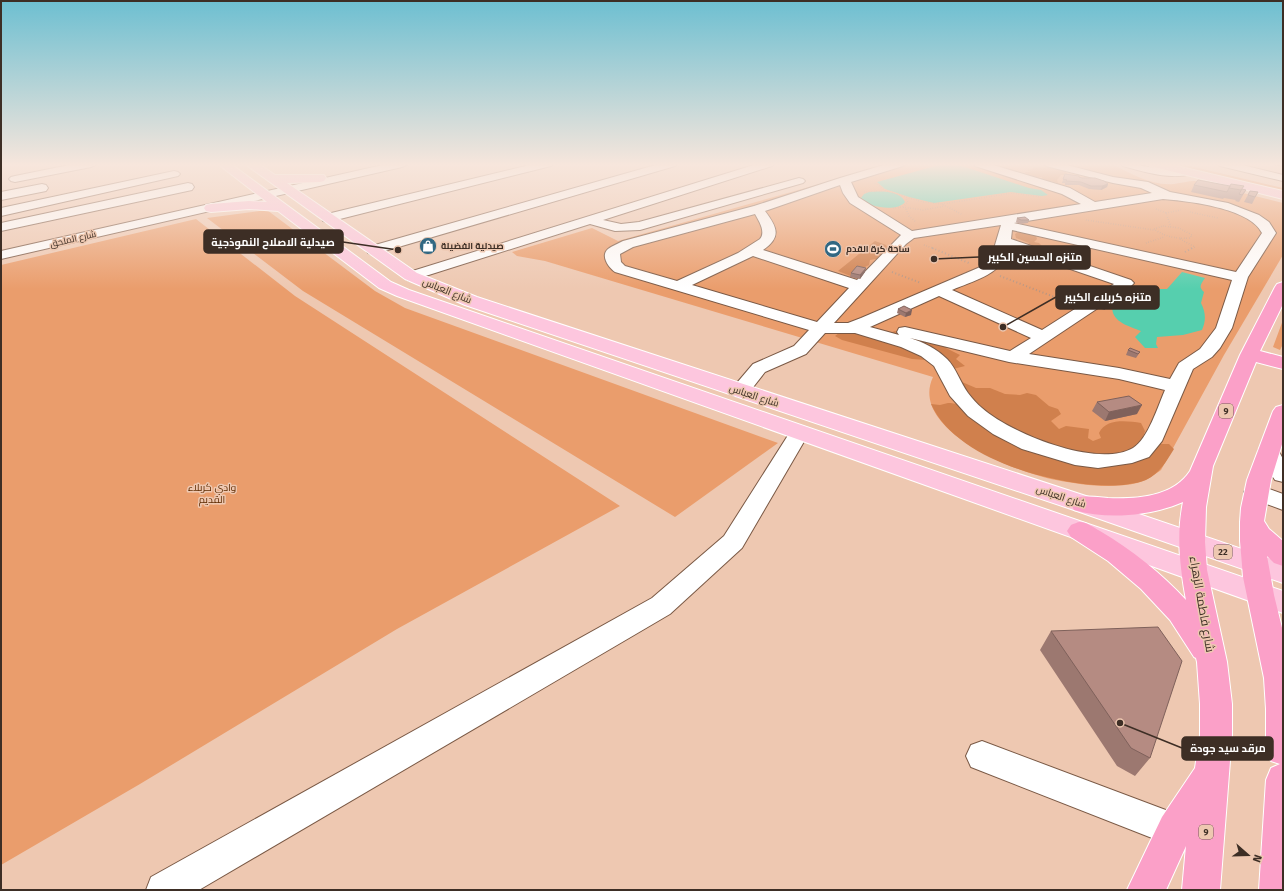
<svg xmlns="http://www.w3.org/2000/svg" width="1284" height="891" font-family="'Fira Sans',Cairo,sans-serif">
<rect width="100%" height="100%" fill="#eec8b1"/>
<!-- green -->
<path fill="#ea9d6c" d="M890 164H1112C1132 174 1151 186 1174 184 1181 183 1188 181 1195 181L1283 203V255L1224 355 1161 470C1154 475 1146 481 1137 483 1111 489 1082 485 1056 480 1017 473 908 430 933 377L545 261 517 256 512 252 592 228 618 241Z
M1171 164H1182L1283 188V191Z
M267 210 375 291 405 308 778 443 675 517 303 291 207 218Z
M196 219 295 296 620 506 397 629 140 784 1 865V265Z
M1283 320V344L1280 350 1273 347Z"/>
<!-- forest -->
<path fill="#d0804d" d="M1033 167 1053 168 1068 172H1066L1068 175H1061L1057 180 1058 183 1051 181 1050 183 1037 178H1042V177L1034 178 1026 175 1025 172H1031L1027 170 1033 169Z
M1013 229 1036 236 1037 239 1034 242 1039 243 1047 251 1057 250 1063 255 1061 256 1028 245 1029 243 1016 238 1015 234 1018 232Z
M875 241 886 245 887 247 883 252 886 253 884 255H875L882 258 870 260 869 265 863 268 853 277 838 271Z
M895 331 948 345 946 348 960 355 956 359 965 366 953 369 889 333Z
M860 332 877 336 924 356 926 360 912 359 842 340 835 336 839 333Z
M962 382 976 388H990L1005 394 1020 395 1027 393 1036 395 1049 406 1058 409 1061 414 1051 421 1059 429 1066 426 1089 429 1088 438 1093 441 1101 438 1099 433C1106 418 1127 421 1141 423L1145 431 1141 444 1124 454 1098 457 1059 446 1046 444 1003 429 961 389Z
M948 403C962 403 978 413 983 427L1049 458 1055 456 1126 465 1129 461 1144 459 1146 455 1158 444H1169L1174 449C1166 462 1160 473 1146 480 1130 486 1111 486 1094 485 1042 481 955 457 931 404L940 405Z"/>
<!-- water -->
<path fill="#56cfae" d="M943 164H955L965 167 1029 188 1041 190 1048 195 1042 196 1011 192 934 203 909 197 885 189 877 182Z
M869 192C880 191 900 190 905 202 898 212 868 208 861 198L864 194Z
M1182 272 1205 278C1201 284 1198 287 1204 292L1201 303C1206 313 1206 321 1202 330L1183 335 1157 337 1156 344 1158 348H1145L1135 337 1141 331C1129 326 1108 321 1113 303L1126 295H1141L1153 289H1167Z"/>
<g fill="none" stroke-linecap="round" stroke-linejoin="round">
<defs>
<path id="minor" d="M74 164H97L91 167 15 182 11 181 9 179 11 177 15 176Z
M387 164H408L402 167 1 259V251Z
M534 164H553L551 166 328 222 323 221 322 218 323 215Z
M659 164H677L675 166 378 253 373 254 368 253 366 250 368 247Z
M757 164H774L772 166 603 220 621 224 639 222 799 178 803 179 805 181 803 183 640 230 615 231 590 224 416 279 411 281 406 279 403 276 406 273Z
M887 164H905L903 166 851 182 858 197 912 231 1081 204 1062 194 975 166 974 164H990L1070 188 1095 202 1152 193 1141 188 1113 183 1046 166 1044 164H1063L1113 177 1148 182 1170 192 1228 203 1259 215 1269 222 1276 233 1248 277 1232 328 1220 348 1212 357 1193 369 1162 441 1149 457 1132 463 1098 468 1075 465 1022 449 993 434 968 416 950 396 934 366 921 356 901 347 855 333H825L806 354 765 372 747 395 740 397 733 395 730 391 753 364 794 346 809 330 615 272C609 268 600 256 608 249 612 246 619 243 623 241L754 206 840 178ZM840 185 843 193 850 203 901 235 857 280 763 250C782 237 777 227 765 211ZM1163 199C1188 201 1250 208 1262 233L1236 272 1014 223ZM755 214C759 221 766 232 760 239L738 253 677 281 625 266 621 262 620 254 633 247ZM1001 225 992 255 985 265 861 318 848 323H834L906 244 914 238ZM1012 230 1232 280 1216 328 1200 349 1179 363 1170 379 1119 368 1029 354 1131 286 1134 283 1131 280 1011 239ZM1009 248 1114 284 1042 330 952 290C975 280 1002 275 1009 248ZM753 256 849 288 817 322 692 285ZM939 296 1031 338 1010 351 905 327 899 328 897 332 899 335 870 327ZM910 338 1009 362 1119 379 1165 390C1158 406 1148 439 1133 448 1097 469 1010 433 982 408 977 404 972 398 968 393 960 382 956 368 947 359 937 349 923 342 910 338Z
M1121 164C1139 164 1150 168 1166 169 1175 170 1184 168 1192 170L1194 172 1192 174C1169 180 1145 172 1123 166Z
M1218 164H1238L1283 175V181L1220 166Z
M174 171 178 172 180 174 178 176 1 216V208Z
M188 183 192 184 194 187 192 190 1 231V223Z
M42 184 46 185 48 188 46 191 1 200V192Z
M799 427 806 429 809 433 742 548 670 614 199 890H146L151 877 652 598 724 536 792 429Z
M1269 444 1276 446 1283 459V482L1275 480 1262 461 1258 451 1262 446Z
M1255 484 1283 494V510L1247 497 1244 492 1247 487Z
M982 741 1187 818 1192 830 1187 842 1175 847 971 767 966 756 971 745Z"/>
<path id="major" d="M218 164H231L391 282 409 290 1283 591V613L397 296 379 288 278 211 249 209 211 212 206 211 204 208 206 205 211 204 249 201 267 202Z
M245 164H259L275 175H324L326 178 324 181 320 182 287 183 417 273 477 297 1092 498 1283 563V583L1074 510 465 305 405 279Z
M1148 164H1168L1283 191V199L1150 166Z"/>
<path id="highway" d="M1283 282V304L1260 351 1283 357V369L1256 362 1213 466 1206 507 1205 542 1207 570 1227 662 1232 704V735L1220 890H1182L1186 846 1166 890H1127L1162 817 1195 768 1200 735V704L1197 662 1196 658 1194 657 1170 620 1141 589 1108 561 1071 537 1067 531 1071 525C1074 524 1077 522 1080 522 1087 522 1094 528 1100 531 1132 550 1161 573 1186 600 1180 568 1176 535 1183 502 1151 516 1108 520 1074 510L1071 504 1074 498C1086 495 1097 497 1108 498 1137 499 1173 497 1190 471L1240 355 1275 287 1277 284Z
M1283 405V441L1271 480 1264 521 1269 529 1283 541V566L1274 563 1267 556 1274 595 1283 632V890H1259L1266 780 1271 768 1280 764 1271 761 1266 750V709L1264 678 1243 577 1240 541V522L1241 508 1247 480 1273 411 1276 407Z"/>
</defs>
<!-- minor casing -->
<use href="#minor" stroke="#7a5945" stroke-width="2"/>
<!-- major casing -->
<use href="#major" stroke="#fff" stroke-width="2"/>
<!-- highway casing -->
<use href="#highway" stroke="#fff" stroke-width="2"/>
<!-- path-far1 -->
<path stroke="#b59684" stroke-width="1.5" stroke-dasharray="0.5 2" stroke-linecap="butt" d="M960 164 966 166
M910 170 931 164
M875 183 886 191 923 202 942 204 963 215
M864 192 883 191
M942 204 1013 193 1041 197
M903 207 908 202 906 198
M893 208 902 207 923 210 945 206
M906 209 909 216 916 222
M1156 209 1166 213 1171 227
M1190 212 1218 218
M1166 213 1181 210
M1086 220 1154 230
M1163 226 1179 228 1192 235 1190 238C1177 239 1165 237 1154 229Z
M1180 239 1195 247 1190 249
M1146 243 1164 237
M924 245 935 249"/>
<!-- path -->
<path stroke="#b59684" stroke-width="2" stroke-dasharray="1 2.5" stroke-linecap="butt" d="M932 248 969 263
M1185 252 1192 248
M892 272 921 283
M1000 276 1070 303"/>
<!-- minor -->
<use href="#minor" fill="#fff" fill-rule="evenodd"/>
<!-- major -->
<use href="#major" fill="#fdc6de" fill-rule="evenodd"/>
<!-- highway -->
<use href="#highway" fill="#fba0c8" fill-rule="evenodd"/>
</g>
<!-- wall -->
<path fill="#9c7870" d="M1268 164H1283V167Z
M1065 174 1079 177 1108 184 1107 187 1101 190 1089 189 1079 185H1065V183H1062Z
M1198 180 1242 190H1246L1239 202 1235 201 1236 200 1224 198 1223 199 1191 192 1194 185Z
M1250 191 1258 192 1252 204 1244 202Z
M1017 218 1029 220 1028 223 1020 224 1016 222Z
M865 272 860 279 850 277 851 273Z
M1096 302 1109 303 1108 307 1104 310 1094 306Z
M898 309 911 315 905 317 897 313Z
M1128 350 1140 352 1136 358 1126 355Z
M1097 402 1137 414 1105 421 1092 411Z
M1051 631 1150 758 1135 776 1117 766 1040 650Z"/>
<!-- shaded-wall -->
<path fill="#7f615b" d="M1108 184 1107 187 1101 190 1102 186Z
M866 268 865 272 860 279V275Z
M1109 303 1108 307 1104 310 1106 305Z
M912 310 911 315 905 317 906 313Z
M1142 405 1137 414 1105 421 1109 412Z"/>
<!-- building -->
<path fill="#b58b82" stroke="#7f615b" d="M1065 174 1079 176V177L1082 178H1095L1104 181 1108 184 1102 186H1091L1081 182 1066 181 1067 180 1063 179Z
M1198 180 1230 186 1227 192 1194 185Z
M1231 184 1244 186 1241 190 1229 188Z
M1242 189 1246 190 1242 195 1239 194Z
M1250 191 1258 192 1255 197 1248 195Z
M1025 217 1029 220H1021L1017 218Z
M857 266 866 268 860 275 851 273Z
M904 306 912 310 906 313 898 309Z
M1130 348 1140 352 1138 354 1128 350Z
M1129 396 1142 405 1109 412 1097 402Z
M1158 627 1182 661 1150 758 1131 748 1051 631Z"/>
<!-- sky -->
<linearGradient id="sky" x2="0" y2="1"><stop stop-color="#6dbfd1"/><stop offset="0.57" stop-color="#f7e6dc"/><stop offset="1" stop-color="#f7e6dc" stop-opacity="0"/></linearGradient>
<rect width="1284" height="289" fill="url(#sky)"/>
<!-- icons -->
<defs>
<symbol id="shop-disc" viewBox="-11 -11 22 22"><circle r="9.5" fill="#316883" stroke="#eec8b1"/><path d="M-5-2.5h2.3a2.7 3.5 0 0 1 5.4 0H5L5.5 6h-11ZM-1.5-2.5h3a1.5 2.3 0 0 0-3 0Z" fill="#fff"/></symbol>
<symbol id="stadium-disc" viewBox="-11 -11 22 22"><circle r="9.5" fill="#316883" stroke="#eec8b1"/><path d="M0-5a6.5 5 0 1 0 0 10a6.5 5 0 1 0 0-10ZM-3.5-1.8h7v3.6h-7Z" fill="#fff"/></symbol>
</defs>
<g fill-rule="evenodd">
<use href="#shop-disc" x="418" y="236" width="20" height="20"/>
<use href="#stadium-disc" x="823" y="239" width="20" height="20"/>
</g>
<g text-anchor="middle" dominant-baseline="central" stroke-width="3" stroke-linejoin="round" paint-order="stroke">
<!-- far-street labels -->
<g font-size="9" fill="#3d2e25" stroke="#eec8b1">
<text transform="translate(73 239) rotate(-13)">شارع الملحق</text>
</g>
<!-- far-poi labels -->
<g font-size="9" font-weight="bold" fill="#3d2e25" stroke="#eec8b1" text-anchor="start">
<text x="441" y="246">صيدلية الفضيلة</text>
<text x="846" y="249">ساحة كرة القدم</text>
</g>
<!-- shield labels -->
<g fill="#eec8b1" stroke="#725c4f" stroke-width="1">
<rect x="1219" y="404" width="14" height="14" rx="3"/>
<rect x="1214" y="545" width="18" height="14" rx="3"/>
<rect x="1199" y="825" width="14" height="14" rx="3"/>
</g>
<g font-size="9" font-weight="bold" fill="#3d2e25">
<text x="1226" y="411">9</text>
<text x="1223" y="552">22</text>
<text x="1206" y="832">9</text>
</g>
<!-- street labels -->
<g font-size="10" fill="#3d2e25" stroke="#eec8b1">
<text transform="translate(447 291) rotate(22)">شارع العباس</text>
<text transform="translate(754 396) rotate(18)">شارع العباس</text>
<text transform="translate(1061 497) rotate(18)">شارع العباس</text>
</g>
<!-- park labels -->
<g font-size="10" fill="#5e2a00" stroke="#eec8b1">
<text x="212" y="488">وادي كربلاء<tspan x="212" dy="12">القديم</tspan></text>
</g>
<!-- near-street labels -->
<g font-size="12" fill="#3d2e25" stroke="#eec8b1">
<text transform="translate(1202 604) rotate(80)">شارع فاطمة الزهراء</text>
</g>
</g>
<!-- callouts -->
<path fill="none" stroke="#3d2e25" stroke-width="1.5" d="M398 250L343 242M934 259L979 257M1003 327L1056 297M1120 723L1182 748"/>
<g fill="#3d2e25" stroke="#eec8b1" stroke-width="1.5">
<circle cx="398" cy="250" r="4"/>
<circle cx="934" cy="259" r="4"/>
<circle cx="1003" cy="327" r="4"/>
<circle cx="1120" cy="723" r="4"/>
</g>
<g fill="#3d2e25" stroke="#3d2e25" stroke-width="1.5">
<rect x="204" y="230" width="139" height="23" rx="4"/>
<rect x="979" y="246" width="111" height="23" rx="4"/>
<rect x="1056" y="286" width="103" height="23" rx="4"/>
<rect x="1182" y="737" width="91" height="23" rx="4"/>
</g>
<g font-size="11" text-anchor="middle" font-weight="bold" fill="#fff">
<text x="273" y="246">صيدلية الاصلاح النموذجية</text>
<text x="1035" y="261">متنزه الحسين الكبير</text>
<text x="1108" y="301">متنزه كربلاء الكبير</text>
<text x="1228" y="752">مرقد سيد جودة</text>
</g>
<!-- border -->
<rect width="1284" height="891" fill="none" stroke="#3d2e25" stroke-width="4"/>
<!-- north arrow -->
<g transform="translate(1248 855) rotate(110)" stroke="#eec8b1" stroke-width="3" paint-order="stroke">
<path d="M0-3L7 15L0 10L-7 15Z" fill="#3d2e25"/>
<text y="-6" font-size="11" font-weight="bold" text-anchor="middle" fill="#3d2e25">N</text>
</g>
</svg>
